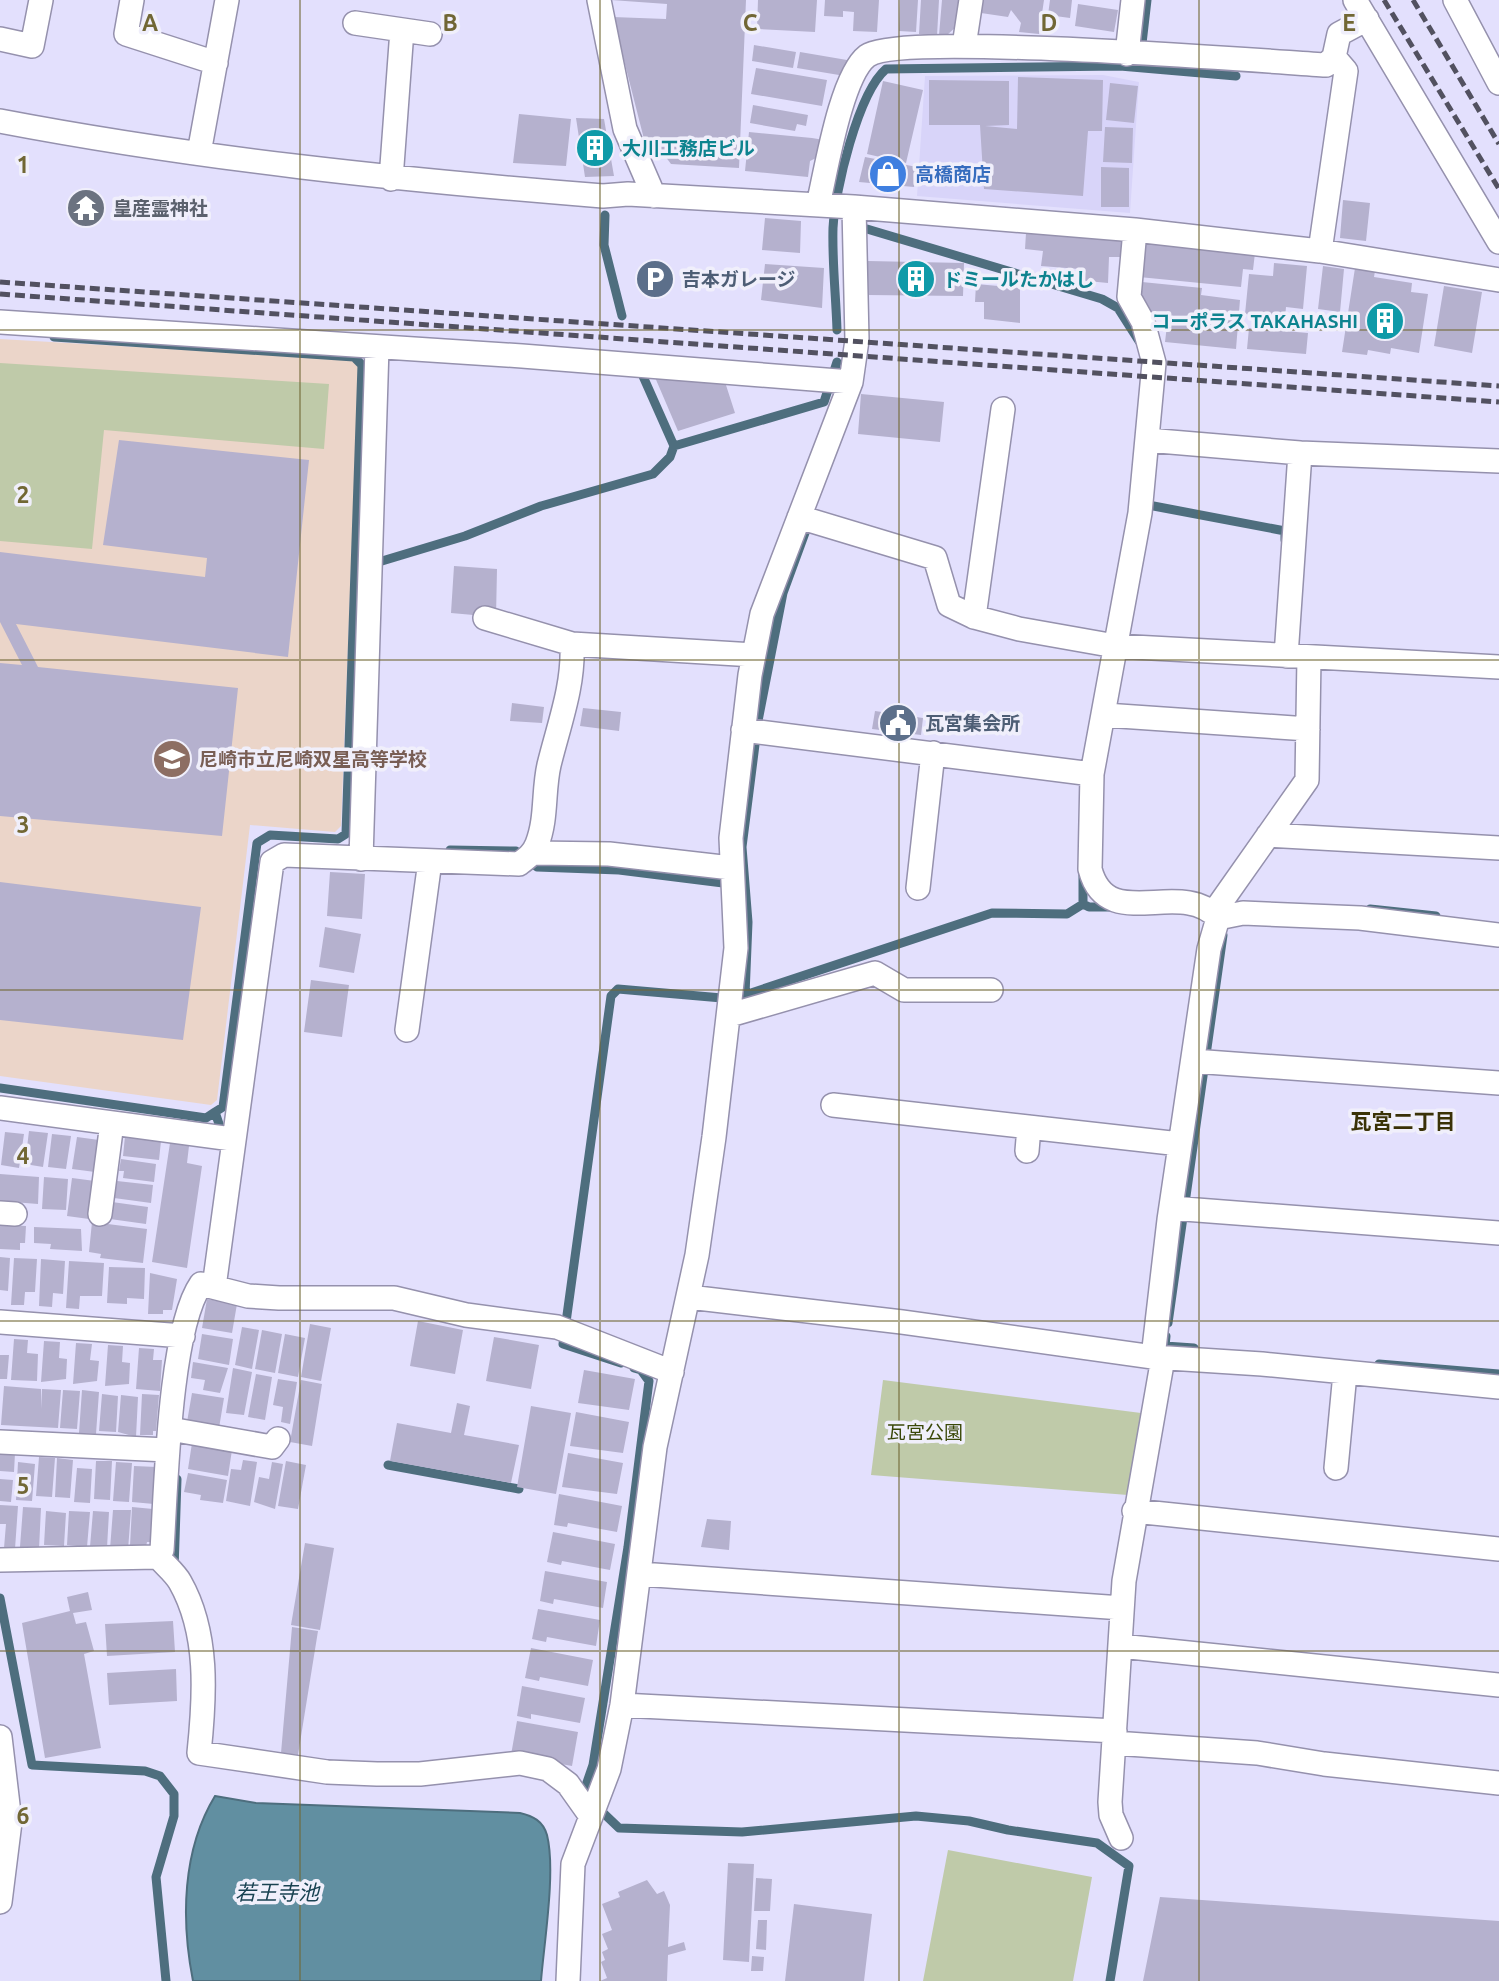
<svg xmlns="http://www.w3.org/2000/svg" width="1499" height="1981" font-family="Ubuntu,'Noto Sans JP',sans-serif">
<rect width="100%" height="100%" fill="#e3e0fd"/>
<!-- built -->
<path fill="#d8d4f9" d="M1103 75 1139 82 1130 213 917 196 925 76Z"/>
<!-- education -->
<path fill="#ebd5c9" d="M0 339 359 360 341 826 335 832 250 825 217 1100 211 1105 0 1076Z"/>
<!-- green -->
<path fill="#bfcaa9" d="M0 363 329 384 324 449 104 430 92 549 0 541Z
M883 1380 1141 1413 1128 1495 871 1475Z
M948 1850 1092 1877 1073 1981H923Z"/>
<!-- water -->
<path fill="#618fa1" stroke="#4e6e7e" stroke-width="2" d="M215 1796 256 1803 520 1813C533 1816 543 1821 547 1835 556 1871 544 1943 541 1981H193C181 1920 182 1850 215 1796Z"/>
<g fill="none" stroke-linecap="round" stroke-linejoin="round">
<!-- stream -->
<path stroke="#4e6e7e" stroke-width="9" d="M1141 52 1147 0
M605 215 604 245 622 316
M867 229 1102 299 1118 308 1139 341
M837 330C836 297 832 262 833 228 835 190 858 93 886 69L1120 66 1236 76
M54 337 354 357 362 365 346 834 338 839 270 835 257 843 223 1107 215 1112 223 1136
M642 374 674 446
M1143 504 1285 531V540
M372 564 465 536 541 506 653 474 670 457 674 446 824 402 837 362
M450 850 516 851 537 867 619 870 731 884
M1083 870V904L1089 907H1115
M1370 909 1436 916
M745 995 748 922 742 847 758 721 783 593 809 522
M0 1088 206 1118 215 1112
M1168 1323 1223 935
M1166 1336 1165 1346 1194 1348
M621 1363 563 1344 611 996 618 989 722 998 745 995 992 913 1067 914 1083 904
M1379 1364 1499 1374
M388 1465 519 1489
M174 1570 177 1479
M0 1598 32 1765 145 1771 160 1776 174 1794V1816L156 1877 166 1981
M586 1797 583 1794 593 1765 628 1547 649 1381 641 1370 634 1368
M597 1807 619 1828 742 1832 916 1816 969 1821 1008 1830 1097 1843 1129 1866 1110 1981"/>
</g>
<!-- building -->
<path fill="#b5b1ce" d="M611 0H746L739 168 671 164 665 156 646 147 613 17 666 19 667 4Z
M758 0H817L815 32 757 29Z
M825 0H879L877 32 853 31 854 12 843 11V17L824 16Z
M900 0H918L916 32 899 31Z
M921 0H939L937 36 919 34Z
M942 0H960L958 25 946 36 939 35Z
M983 0H1044L1039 34 1019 32 1021 23 1011 10 1008 17 981 13Z
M1050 0H1072L1070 18 1048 15Z
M1078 4 1118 10 1114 32 1075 26Z
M754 45 796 52 793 68 752 61Z
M800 52 847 60 845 76 797 68Z
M756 68 827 80 822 106 751 94Z
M1018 77 1103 80 1102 131H1088L1083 196 984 189 980 125H929V80L1009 81V125L985 126 1017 129Z
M883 81 923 90 906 163 867 154Z
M1110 83 1138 86 1134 123 1106 120Z
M753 105 808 115 806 126 797 124 795 131 750 123Z
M519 114 571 119 566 166 513 163Z
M576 118 604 119 614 176 585 177Z
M1105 127 1133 128 1132 163 1103 162Z
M749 132 812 138 824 140 820 156 810 161 808 177 745 171Z
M865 157 917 167 914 187 859 182Z
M1101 167 1129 168V207H1101Z
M1343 200 1370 203 1366 241 1340 238Z
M765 218 801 221 800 253 762 250Z
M1026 233 1123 241 1121 257H1109L1108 283 1077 280 1079 269 1041 266 1043 251 1025 249Z
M1143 242 1255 253 1253 270 1243 269 1241 287 1139 277Z
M868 261 964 263 963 296 868 295Z
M1274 263 1307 266 1303 309 1286 307 1285 318 1245 314 1249 274 1273 276Z
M765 264 824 268 822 308 761 300Z
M1323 266 1344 269 1340 312 1318 309Z
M1355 268 1375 271 1374 277 1412 283 1411 292 1428 294 1419 353 1391 348 1390 354 1368 350 1367 355 1342 352Z
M1142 282 1202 288 1201 295 1240 300 1236 349 1165 342 1168 317 1148 315 1140 299Z
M976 284 1020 288V323L984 319V302H975Z
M1444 286 1482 292 1472 353 1434 346Z
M1249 328 1308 333 1306 354 1247 349Z
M654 375 725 382 735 413 678 431Z
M861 394 944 402 940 442 858 434Z
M119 440 309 460 288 657 16 624 38 667 238 688 222 836 0 816V663L22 665 0 622V552L205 577 207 558 103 545Z
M454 566 497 569 496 617 451 613Z
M512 703 544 707 542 723 510 721Z
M583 708 621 712 619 731 580 726Z
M875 711 923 718 921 735 872 729Z
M330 872 365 874 362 919 327 916Z
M0 882 201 907 183 1040 0 1020Z
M325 927 361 934 354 973 319 967Z
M311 980 349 985 342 1037 304 1032Z
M29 1131 48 1133 43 1167 25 1164Z
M5 1132 24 1134 19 1168 1 1165Z
M52 1134 71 1136 66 1169 48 1167Z
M125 1136 161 1141 159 1160 123 1156Z
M77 1137 99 1140 95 1172 72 1169Z
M170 1143 189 1146 187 1163 202 1166 187 1268 152 1262Z
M121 1159 156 1164 154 1182 123 1178 124 1171H119Z
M0 1174 39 1177 38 1204 0 1201Z
M44 1177 68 1179 66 1210 42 1209Z
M72 1178 95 1181 89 1219 67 1216Z
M117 1181 153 1185 151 1203 114 1198Z
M112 1202 148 1207 146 1224 110 1219Z
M92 1222 147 1229 143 1263 100 1258 101 1254 89 1252Z
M0 1225 26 1226 25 1243H20V1250L0 1249Z
M34 1227 81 1229 82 1251 50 1249 51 1244 34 1243Z
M0 1257 10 1258 8 1291 0 1290Z
M14 1258 37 1259 35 1292H25L24 1305H11Z
M41 1259 65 1261 63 1294 53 1293 52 1307 39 1306Z
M69 1261 104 1263 102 1296H80L79 1309 66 1308Z
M109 1267 145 1268 144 1299 127 1298V1304L107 1303Z
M150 1273 177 1279 172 1310H163V1314H148Z
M207 1299 237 1304 232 1333 202 1328Z
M418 1321 463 1330 455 1374 410 1366Z
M310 1324 331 1328 321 1381 301 1377Z
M242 1327 259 1330 252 1369 235 1365Z
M262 1330 282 1334 275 1373 255 1369Z
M202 1334 233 1339 229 1365 198 1359Z
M285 1334 305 1338 298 1377 278 1373Z
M494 1337 539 1345 531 1389 486 1381Z
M14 1339 28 1340 27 1353 38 1354 37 1381 11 1380Z
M44 1341 60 1342 59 1358 67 1359 66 1379 41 1382Z
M76 1343 92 1344 90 1360 99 1361 97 1381 73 1384Z
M108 1345 123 1346 122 1362 130 1363 129 1384 105 1386Z
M139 1348 154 1349 153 1360H162L160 1391 136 1389Z
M0 1355H9L7 1379H0Z
M193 1362 228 1368 220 1393 203 1390 205 1380 191 1378Z
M233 1368 252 1372 244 1415 226 1413Z
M584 1370 635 1379 629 1410 578 1403Z
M256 1374 272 1377 265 1420 248 1417Z
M278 1379 297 1382 290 1424 281 1422 283 1407 273 1405Z
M301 1380 322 1384 312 1446 290 1442Z
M4 1386 41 1389V1409L42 1389 61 1390 58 1428 1 1425Z
M63 1390 80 1391 77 1429 60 1428Z
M82 1390 99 1392 96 1434 79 1433Z
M192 1393 224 1398 219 1428 187 1422Z
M102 1394 118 1396 116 1432 99 1431Z
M142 1394 159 1395 156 1431H153V1435H140Z
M121 1395 138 1397 136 1437 118 1432Z
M457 1403 470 1406 464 1435 519 1445 511 1483 390 1461 397 1423 451 1433Z
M531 1406 571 1413 556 1494 517 1487Z
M576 1412 629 1422 623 1453 570 1446Z
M192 1443 232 1450 228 1476 188 1469Z
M0 1452 15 1453 14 1472 0 1471Z
M568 1453 623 1463 617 1494 562 1487Z
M39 1457 55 1458 52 1497 36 1496Z
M57 1458 73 1460 70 1498 55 1497Z
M243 1460 257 1462 250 1506 226 1501 231 1469 241 1470Z
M96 1461H112L110 1500 94 1499Z
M286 1461 306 1465 298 1509 278 1506Z
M18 1462 35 1464 32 1501 16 1500Z
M116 1462 132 1463 129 1502 113 1501Z
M272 1462 283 1464 275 1509 254 1502 259 1477 269 1479Z
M134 1466 157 1467 154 1504 132 1502Z
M77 1468 92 1469 90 1503 74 1502Z
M188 1473 227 1480 223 1503 200 1500 201 1495 184 1492Z
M0 1479 13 1480 11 1502 0 1501Z
M559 1494 622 1506 617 1532 568 1523 567 1527 554 1525Z
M0 1505 18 1506 15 1549 4 1548 6 1524H0Z
M23 1507 41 1508 39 1549 20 1547Z
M132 1507 153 1509 150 1542H147L146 1547 130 1546Z
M113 1510H131L128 1550 110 1549Z
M46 1511 66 1513 64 1546 44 1545Z
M69 1511 90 1512 87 1547 67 1545Z
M93 1511 109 1512 107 1548 90 1547Z
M707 1519 731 1521 729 1550 701 1547Z
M553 1532 615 1544 610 1570 562 1561 561 1565 547 1562Z
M305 1543 334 1548 320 1630 291 1625Z
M545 1571 607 1582 603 1608 554 1599 553 1604 540 1601Z
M88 1592 92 1610 73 1613 76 1624 86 1622 94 1651 84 1654 101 1748 45 1758 22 1623 70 1611 67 1597Z
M538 1609 600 1620 596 1646 547 1637 546 1642 532 1639Z
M173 1621 175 1652 107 1656 105 1624Z
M292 1627 318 1631 298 1755 281 1753Z
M531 1648 593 1660 588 1686 540 1677 539 1681 525 1678Z
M176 1669 177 1701 109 1705 107 1673Z
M522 1686 585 1698 580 1723 531 1714V1719L517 1716Z
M517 1721 578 1732 572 1766 511 1755Z
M728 1863 754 1864 749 1962 723 1960Z
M756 1878 772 1879 770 1911H754Z
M647 1880 657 1894 664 1891 670 1905 668 1947 684 1942 686 1950 668 1955 667 1981H600L607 1978 601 1962 605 1960 602 1952 608 1949 602 1934 612 1930 602 1904 620 1897 618 1892Z
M1160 1897 1499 1921V1981H1143Z
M794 1904 872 1914 864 1981H785Z
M758 1920H767L766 1950 756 1949Z
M752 1956 764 1957 763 1971H751Z"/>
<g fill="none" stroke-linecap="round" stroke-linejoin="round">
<defs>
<path id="minor" d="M132 0 126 34 216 63
M599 0 625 129 654 196
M1355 0 1499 242
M1455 0 1499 83
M355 23 430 34
M0 39 32 46 41 0
M964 46 971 0
M1127 54 1133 0
M0 121C199 159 401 180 603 196L628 194 854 207 1135 230 1320 251 1499 280
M199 153 227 0
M391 179 402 30
M818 205C826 171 841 76 867 56 900 32 1261 61 1326 65L1334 57 1339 34 1367 19
M1135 230 1129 297 1143 322 1154 363 1140 513 1092 774 1090 869C1107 935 1180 877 1218 918
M1320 251 1346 71 1334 57
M0 322 522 356 851 382
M1147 440 1300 453
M799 517 935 558 949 605 974 617 1019 629 1115 646 1499 667
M974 617 1003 409
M485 618 572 644 754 655
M1286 656 1300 453 1499 461
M1105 715 1308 729
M743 730 1092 774
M1268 835 1499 848
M533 853 609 854 731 868
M361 859 377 347
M918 888 933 753
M1218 918 1219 905 1307 780 1309 657
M730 1015 875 973 904 990H991
M407 1030 430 861
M1193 1061 1499 1083
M833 1105 1180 1144
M0 1108 232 1139
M1027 1151 1029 1127
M1171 1208 1499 1233
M0 1213 15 1214
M100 1214 112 1123
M214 1287 272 862 284 855 519 864C527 858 533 854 537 844 547 819 543 791 549 765 559 724 574 686 572 644
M689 1297 902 1322 1153 1357 1262 1364 1499 1387
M0 1322 183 1336
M1153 1357 1169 1220 1209 949 1218 918 1243 913 1360 918 1499 935
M170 1429 272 1447 278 1439
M0 1442 167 1450
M1336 1468 1345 1373
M1134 1511 1499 1549
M158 1557C165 1565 175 1573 180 1582 209 1633 205 1696 199 1753L327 1772 377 1774H420L520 1763 548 1769 568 1784 590 1815
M0 1560 158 1557 162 1550C166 1490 169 1330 201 1284L248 1296 279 1298H394L466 1315 557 1327 672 1372
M640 1574 1122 1608
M1120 1646 1499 1685
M622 1705 1115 1731
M0 1737 10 1822 0 1902
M1114 1743 1257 1753 1324 1764 1499 1783
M1121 1838 1111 1815 1110 1802 1124 1581 1163 1358
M568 1981 573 1864 609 1769 622 1705 655 1447 697 1255 714 1137 736 948 731 838 750 675 762 614 851 382 857 340 854 207"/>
</defs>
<!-- minor casing -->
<use href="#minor" stroke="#9591ad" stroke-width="26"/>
<!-- minor -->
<use href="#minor" stroke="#fff" stroke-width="23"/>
<!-- rail -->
<path stroke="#525160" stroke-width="5" stroke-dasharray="10 5" stroke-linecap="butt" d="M1384 0 1499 189
M1413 0 1499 144
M0 282 1499 386
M0 294 1499 402"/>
</g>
<!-- grid -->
<path fill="none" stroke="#716734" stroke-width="2" stroke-opacity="0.55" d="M300 0V1981M600 0V1981M899 0V1981M1199 0V1981M0 330H1499M0 660H1499M0 990H1499M0 1321H1499M0 1651H1499"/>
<!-- icons -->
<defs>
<symbol id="building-disc" viewBox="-11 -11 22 22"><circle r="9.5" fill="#0f9aa8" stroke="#f0effb"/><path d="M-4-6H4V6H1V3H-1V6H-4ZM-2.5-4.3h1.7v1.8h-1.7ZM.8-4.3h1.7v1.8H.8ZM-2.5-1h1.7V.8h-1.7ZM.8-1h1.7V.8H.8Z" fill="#fff"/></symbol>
<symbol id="shop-disc" viewBox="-11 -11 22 22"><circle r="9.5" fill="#3f7fe0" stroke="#f0effb"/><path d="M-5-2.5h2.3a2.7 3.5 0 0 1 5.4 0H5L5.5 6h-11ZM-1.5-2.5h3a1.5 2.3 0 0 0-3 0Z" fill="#fff"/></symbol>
<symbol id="temple-disc" viewBox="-11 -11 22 22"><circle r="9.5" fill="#6b7280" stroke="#f0effb"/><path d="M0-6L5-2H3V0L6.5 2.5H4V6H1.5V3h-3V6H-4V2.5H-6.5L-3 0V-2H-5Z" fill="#fff"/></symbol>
<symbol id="parking-disc" viewBox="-11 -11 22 22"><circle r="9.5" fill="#5c6f8a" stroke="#f0effb"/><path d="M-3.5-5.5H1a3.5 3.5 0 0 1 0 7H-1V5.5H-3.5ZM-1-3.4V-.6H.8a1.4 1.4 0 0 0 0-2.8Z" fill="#fff"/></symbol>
<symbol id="civic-disc" viewBox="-11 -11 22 22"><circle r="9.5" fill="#5c6f8a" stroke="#f0effb"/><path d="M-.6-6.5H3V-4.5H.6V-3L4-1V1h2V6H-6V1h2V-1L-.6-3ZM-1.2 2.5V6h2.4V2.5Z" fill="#fff"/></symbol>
<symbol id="school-disc" viewBox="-11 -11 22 22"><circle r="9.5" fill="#8d6e63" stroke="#f0effb"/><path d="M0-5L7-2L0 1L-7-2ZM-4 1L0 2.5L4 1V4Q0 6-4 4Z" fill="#fff"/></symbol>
</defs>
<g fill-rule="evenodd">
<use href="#building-disc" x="573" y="126" width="44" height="44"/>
<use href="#shop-disc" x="866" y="152" width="44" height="44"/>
<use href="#temple-disc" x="64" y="186" width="44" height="44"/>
<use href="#parking-disc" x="633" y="257" width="44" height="44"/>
<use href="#building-disc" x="894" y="257" width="44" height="44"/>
<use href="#building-disc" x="1363" y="299" width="44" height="44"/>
<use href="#civic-disc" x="876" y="701" width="44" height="44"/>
<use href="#school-disc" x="150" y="737" width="44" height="44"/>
</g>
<g text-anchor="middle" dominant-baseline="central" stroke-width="7" stroke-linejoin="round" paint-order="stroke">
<!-- culture labels -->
<g font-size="19" font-weight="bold" fill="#0d838f" stroke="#f0effb" text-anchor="start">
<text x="622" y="148">大川工務店ビル</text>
<text x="943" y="279">ドミールたかはし</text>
<text x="1358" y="321" text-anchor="end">コーポラス TAKAHASHI</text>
</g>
<!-- shop labels -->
<g font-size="19" font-weight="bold" fill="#366cbe" stroke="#f0effb" text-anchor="start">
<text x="915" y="174">高橋商店</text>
</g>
<!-- worship labels -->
<g font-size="19" font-weight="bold" fill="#5b616d" stroke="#f0effb" text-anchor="start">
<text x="113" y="208">皇産霊神社</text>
</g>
<!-- service labels -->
<g font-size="19" font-weight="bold" fill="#4e5e75" stroke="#f0effb" text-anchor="start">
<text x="682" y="279">吉本ガレージ</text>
<text x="925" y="723">瓦宮集会所</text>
</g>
<!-- education labels -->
<g font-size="19" font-weight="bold" fill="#785e54" stroke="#f0effb" text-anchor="start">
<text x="199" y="759">尼崎市立尼崎双星高等学校</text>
</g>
<!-- park labels -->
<g font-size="19" fill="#3a4808" stroke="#f0effb">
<text x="925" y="1432">瓦宮公園</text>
</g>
<!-- neighbourhood labels -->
<g font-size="21" font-weight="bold" fill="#3a3207" stroke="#f0effb">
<text x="1403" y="1121">瓦宮二丁目</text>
</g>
<!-- water labels -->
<g font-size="21" font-style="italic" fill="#194251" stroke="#f0effb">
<text x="277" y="1892">若王寺池</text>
</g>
</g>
<g font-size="23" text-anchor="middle" font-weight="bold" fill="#716734" stroke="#f0effb" stroke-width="7" stroke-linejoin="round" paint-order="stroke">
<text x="150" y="31">A</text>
<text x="450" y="31">B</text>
<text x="750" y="31">C</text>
<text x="1049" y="31">D</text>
<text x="1349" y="31">E</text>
<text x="23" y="173">1</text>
<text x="23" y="503">2</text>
<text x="23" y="833">3</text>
<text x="23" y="1164">4</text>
<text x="23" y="1494">5</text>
<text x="23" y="1824">6</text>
</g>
</svg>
